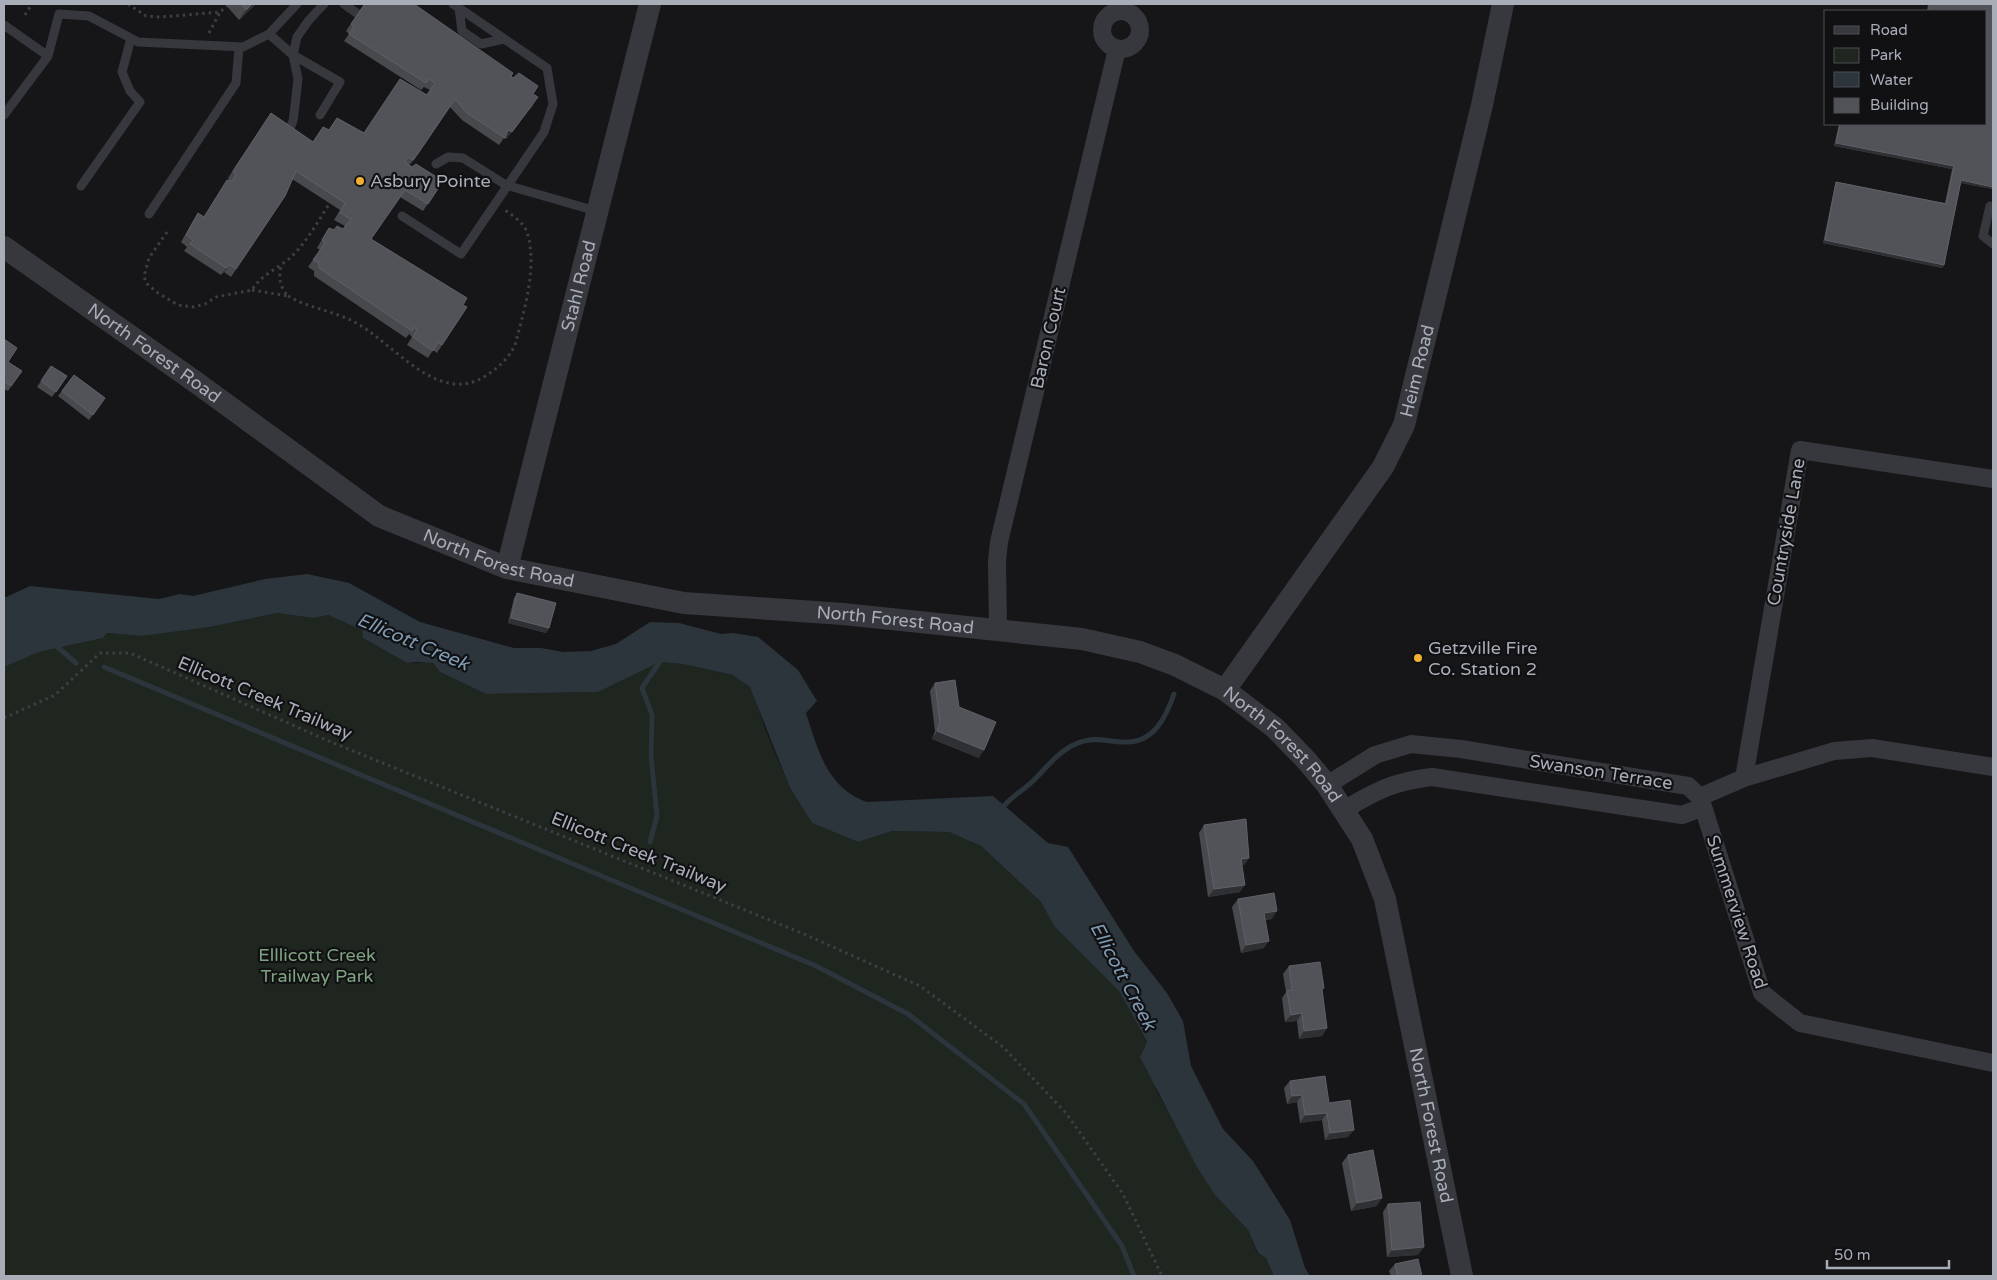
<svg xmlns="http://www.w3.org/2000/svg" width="1997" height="1280" font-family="'Varela Round',sans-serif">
<rect width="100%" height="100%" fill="#161618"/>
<!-- green -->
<path fill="#1e261f" d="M277 613 313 618 328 615 362 630 363 638 407 663H433L440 672 486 694 598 692 660 662 683 664 737 676 753 690 765 729 790 788 812 823 858 842 892 831 949 832 981 846 1041 902 1054 926 1119 991 1147 1043 1156 1090 1215 1195 1248 1230 1257 1253 1266 1258 1274 1276H4V667L39 652 103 638 107 633 142 636 210 627Z"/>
<!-- water -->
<path fill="#2c353c" d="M307 574 349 583 420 622 514 648H541L563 652 591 651 616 644 650 622 679 623 721 634 733 633 758 637 798 670 817 701 806 713C818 750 827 788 867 802L993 796 1048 843 1068 847 1134 951 1167 993 1183 1021 1191 1066 1223 1129 1253 1161 1290 1220 1305 1268 1310 1276H1274L1266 1258 1258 1253 1248 1230 1215 1195 1197 1167 1140 1057 1147 1042 1119 991 1054 926 1041 902 981 846 949 832 892 831 858 842 812 823 790 788 750 687 733 675 683 664 660 662 598 692 486 694 440 672 433 663 416 662 407 663 363 638 362 630 328 615 313 618 277 613 210 627 142 636 107 633 103 638 39 652 4 667V598L30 586 159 599 180 594 193 596 265 579Z"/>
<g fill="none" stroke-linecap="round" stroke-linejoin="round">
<!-- stream -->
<path stroke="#2c353c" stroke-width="5" d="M54 644 76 663
M104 667 816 966 908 1014 1024 1104 1122 1246 1134 1276
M1000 811C1008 798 1023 791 1034 780 1049 765 1065 743 1089 740 1101 738 1114 743 1127 742 1154 742 1166 717 1174 694
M650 842 657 816 651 756 652 715 642 688 663 657"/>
<!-- path -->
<path stroke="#3d3f44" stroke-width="3" stroke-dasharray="2.5 4" stroke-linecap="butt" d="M128 4 146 16 161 17 220 12 227 6
M25 15 32 4
M209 33 220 12
M167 232 149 258 144 276 146 283 158 293 178 305 193 307 205 304 216 297 252 290C260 275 280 268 293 255 308 240 318 221 330 203
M252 290 288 296C279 286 279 278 281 266
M288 296C310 309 336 311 358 324 396 346 440 407 487 375 499 367 509 358 515 345 524 311 538 267 527 232 523 222 513 216 505 210
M4 718 55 695 100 653H130L331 742 804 934 920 986 1003 1047 1066 1113 1123 1194 1162 1276"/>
<!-- service -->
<path stroke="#37383d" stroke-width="9" d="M344 4 358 14
M459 8 462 31 481 44 504 39
M4 25 48 56 4 115
M269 34 293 55 340 82 320 115
M48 56 59 14 89 16 138 42 243 47 269 34 297 4
M287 135 293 121 295 106 298 79 293 55 297 37 309 20 324 4
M436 164 448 157 463 158 506 185 596 211
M81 186 140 102 130 91 122 72 131 38
M1990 206 1983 236 1993 244
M149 214 236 83 239 47
M402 216 461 254 544 132 553 104 547 68 453 4"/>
<!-- minor -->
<path stroke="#37383d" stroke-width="18" d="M1102 30a19 19 0 1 1 38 0a19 19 0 1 1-38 0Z
M998 630 997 561 999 542 1117 49
M1744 778 1800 450 1993 479
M1327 785 1375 755 1411 744 1461 749 1688 786 1700 797 1762 993 1800 1023 1993 1063
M1700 797 1744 778 1834 751 1872 748 1993 767
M1344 810C1375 791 1395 781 1432 777L1682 815 1703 807"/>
<!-- tertiary -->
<g stroke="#37383d" stroke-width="22">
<path id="s1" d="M4 247 197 383 379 516 507 568 684 603 843 614 1082 639 1140 652 1175 665 1225 690 1275 728 1307 761 1327 785 1362 839 1385 899 1462 1276"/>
<path id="s2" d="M507 568 650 4"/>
<path id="s3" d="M1225 690 1383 467 1404 425 1482 105 1503 4"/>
</g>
</g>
<!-- wall -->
<path fill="#47494d" d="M225 4H256L239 20Z
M364 4 511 76 533 94V105L506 139 504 138 499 145 462 120 450 107 414 160 409 165 443 181 423 211 400 197 371 239 463 305 442 345 437 353 433 350 428 358 407 345 412 337 409 334 406 338 314 276V271L308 267 320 250 317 248 324 236 329 228 334 230 343 229 345 226 334 220 340 210 292 179 285 196 231 277 224 272 221 275 184 251 187 247 181 242 193 221 198 213 204 217 222 188 227 180H229L228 178 271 113 313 142 323 127 329 130 337 118 364 133 426 95 430 90 424 87 421 90 344 41 349 34 346 31Z
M1928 4H1993V189L1961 183 1944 265 1942 268 1823 243 1835 185 1836 182 1945 203 1952 169 1834 146 1839 124H1986V11H1927Z
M4 339 8 362 22 371 8 391 4 389Z
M51 366 67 376 52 397 37 387Z
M74 375 105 398 89 420 58 396Z
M517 593 549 628 546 633 508 623 514 598Z
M935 683 959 707 979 758 932 739 935 731 930 691Z
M1204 825 1249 858 1244 865H1242L1240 892 1208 897 1199 833Z
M1238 899 1272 919 1265 920 1264 948 1241 953 1232 907Z
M1289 966 1322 991 1327 1028 1322 1036 1299 1039 1297 1021 1285 1022 1282 998 1286 992 1283 974Z
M1290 1081 1329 1103 1348 1137 1325 1140 1322 1120 1300 1123 1297 1102 1287 1104 1284 1088Z
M1348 1155 1377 1206 1351 1211 1342 1163Z
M1388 1204 1418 1255 1387 1257 1383 1212Z
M1395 1264 1422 1276H1391L1389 1271Z"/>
<!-- shaded-wall -->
<path fill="#2f3033" d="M252 4H256L239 20 246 10Z
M533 105 506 139 504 138 508 130Z
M1836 143 1954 166 1952 169 1834 146Z
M1961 180 1993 187V189L1960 183Z
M1825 240 1944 265 1942 268 1823 243Z
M230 265 224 272 221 275 226 268Z
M511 618 549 628 546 633 508 623Z
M937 731 984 750 979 758 932 739Z
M1249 858 1244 865 1236 866 1241 859Z
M1245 885 1240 892 1208 897 1214 889Z
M1277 911 1272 919 1258 921 1264 913Z
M1269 941 1264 948 1241 953 1246 945Z
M1302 1013 1297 1021 1285 1022 1291 1015Z
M1327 1028 1322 1036 1299 1039 1304 1031Z
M1302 1095 1297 1102 1287 1104 1292 1096Z
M1327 1113 1322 1120 1300 1123 1305 1115Z
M1354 1130 1348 1137 1325 1140 1330 1133Z
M1382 1198 1377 1206 1351 1211 1357 1203Z
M1424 1247 1418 1255 1387 1257 1392 1250Z"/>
<!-- building -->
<path fill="#525359" stroke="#5f6168" d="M241 4H252L246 10Z
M365 4H414L513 73 511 76 513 78 519 73 538 86 533 94 538 97 512 132 508 130 505 138 467 113 455 99 419 152 413 160 408 157 405 162 412 167 416 164 443 181 428 204 405 190 371 239 467 298 463 305 467 307 442 345 438 342 433 351 413 337 417 330 414 327 412 331 319 268V263L313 260 325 243 322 240 329 228 334 230 337 226 343 229 351 219 340 213 345 203 296 171 285 196 236 269 230 265 226 268 190 244 193 240 186 235 198 213 204 217 227 180 232 181 236 175 233 171 271 113 313 142 323 127 329 130 337 118 364 133 400 79 427 95 435 83 429 79 426 83 349 34 354 26 351 24Z
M1930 4H1993V187L1961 180 1944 265 1825 240 1836 182 1946 204 1954 166 1836 143 1840 124H1986V11H1928Z
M4 339 17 348 8 362 22 371 11 386 4 381Z
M51 366 67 376 56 392 41 381Z
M74 375 105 398 93 415 62 391Z
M517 593 556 603 549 628 511 618Z
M955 680 959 707 996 722 984 750 937 731 940 723 935 683Z
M1246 819 1249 858 1241 859 1245 885 1214 889 1204 825Z
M1274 893 1277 911 1264 913 1269 941 1246 945 1238 899Z
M1320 962 1324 988 1322 989 1327 1028 1304 1031 1302 1013 1291 1015 1287 991 1292 990 1289 966Z
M1325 1076 1329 1103 1350 1100 1354 1130 1330 1133 1327 1113 1305 1115 1302 1095 1292 1096 1290 1081Z
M1373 1150 1382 1198 1357 1203 1348 1155Z
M1420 1202 1424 1247 1392 1250 1388 1204Z
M1418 1259 1422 1276H1398L1395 1264Z"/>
<!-- markers -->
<g fill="#f2b134" stroke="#111113" stroke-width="2">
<circle cx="360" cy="181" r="5"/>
<circle cx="1418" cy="658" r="5"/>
</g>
<g text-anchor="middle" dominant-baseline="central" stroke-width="4.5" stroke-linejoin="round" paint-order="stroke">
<!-- poi labels -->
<g font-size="18" fill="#a8adb8" stroke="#111113" text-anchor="start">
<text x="370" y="181">Asbury Pointe</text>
<text x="1428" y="648">Getzville Fire<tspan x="1428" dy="21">Co. Station 2</tspan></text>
</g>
<!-- street labels -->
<g font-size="18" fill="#a8adb8" stroke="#111113">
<text stroke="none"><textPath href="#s2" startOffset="291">Stahl Road</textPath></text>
<text transform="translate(1048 338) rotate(-77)">Baron Court</text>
<text stroke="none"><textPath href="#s1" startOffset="184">North Forest Road</textPath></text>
<text stroke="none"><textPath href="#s3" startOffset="376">Heim Road</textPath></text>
<text transform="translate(1786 532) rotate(-80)">Countryside Lane</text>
<text stroke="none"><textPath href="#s1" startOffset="589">North Forest Road</textPath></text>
<text stroke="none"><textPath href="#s1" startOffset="992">North Forest Road</textPath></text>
<text transform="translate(265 698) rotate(23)">Ellicott Creek Trailway</text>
<text stroke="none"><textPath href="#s1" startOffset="1412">North Forest Road</textPath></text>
<text transform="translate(1601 772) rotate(9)">Swanson Terrace</text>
<text transform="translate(639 852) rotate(22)">Ellicott Creek Trailway</text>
<text transform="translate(1737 912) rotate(72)">Summerview Road</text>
<text stroke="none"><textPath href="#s1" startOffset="1832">North Forest Road</textPath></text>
</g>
<!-- park labels -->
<g font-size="18" fill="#7fa381" stroke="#111113">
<text x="317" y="955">Elllicott Creek<tspan x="317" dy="21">Trailway Park</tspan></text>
</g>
<!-- water labels -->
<g font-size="19" font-style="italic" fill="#7f9bb3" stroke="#111113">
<text transform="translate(413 642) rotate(23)">Ellicott Creek</text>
<text transform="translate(1123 976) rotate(62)">Ellicott Creek</text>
</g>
</g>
<!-- border -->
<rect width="1997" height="1280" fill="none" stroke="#a8adb8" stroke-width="10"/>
<!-- legend -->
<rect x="1824" y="10" width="162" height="115" fill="#111113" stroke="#4d4f55"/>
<rect x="1834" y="26" width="25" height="8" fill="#37383d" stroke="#4d4f55"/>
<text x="1870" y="35" font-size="15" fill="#a8adb8">Road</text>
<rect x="1834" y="48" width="25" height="15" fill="#1e261f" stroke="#4d4f55"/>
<text x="1870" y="60" font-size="15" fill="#a8adb8">Park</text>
<rect x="1834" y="72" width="25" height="15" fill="#2c353c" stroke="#4d4f55"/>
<text x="1870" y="85" font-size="15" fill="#a8adb8">Water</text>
<rect x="1834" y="98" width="25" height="15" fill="#525359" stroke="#4d4f55"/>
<text x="1870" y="110" font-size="15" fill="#a8adb8">Building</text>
<!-- scale -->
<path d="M1827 1260v8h122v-8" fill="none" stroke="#a8adb8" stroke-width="2.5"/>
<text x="1834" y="1260" font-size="15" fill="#a8adb8" stroke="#111113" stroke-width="4" paint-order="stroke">50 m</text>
</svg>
